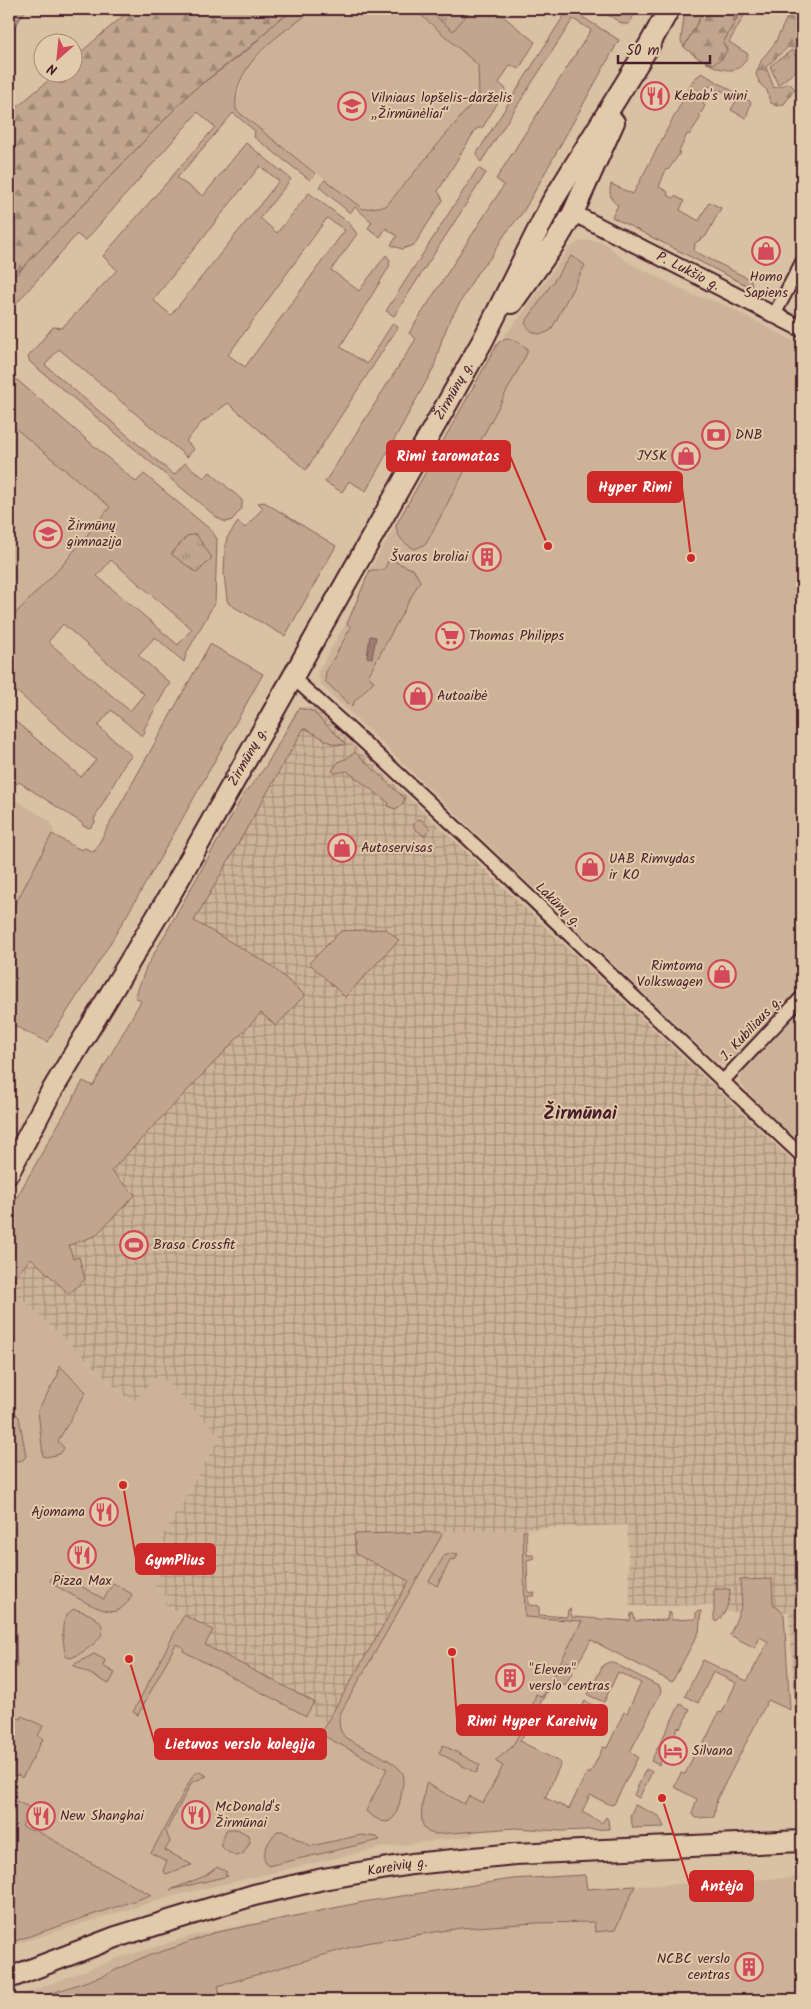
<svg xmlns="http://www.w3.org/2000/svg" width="811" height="2009" font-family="Kalam,sans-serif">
<defs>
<pattern id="industrial-grid" width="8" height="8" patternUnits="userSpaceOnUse" patternTransform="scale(1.25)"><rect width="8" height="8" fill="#ccb398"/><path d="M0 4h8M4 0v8" fill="none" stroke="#a8917c"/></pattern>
<pattern id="forest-firs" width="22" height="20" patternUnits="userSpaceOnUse" patternTransform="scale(1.25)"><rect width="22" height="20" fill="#c1a68f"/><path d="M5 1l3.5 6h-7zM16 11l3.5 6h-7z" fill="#9f8775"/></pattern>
<pattern id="park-tufts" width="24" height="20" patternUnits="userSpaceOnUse" patternTransform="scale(1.25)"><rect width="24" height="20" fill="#c1a68f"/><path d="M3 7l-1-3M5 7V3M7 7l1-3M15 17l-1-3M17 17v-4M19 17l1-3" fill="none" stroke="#9f8775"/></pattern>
</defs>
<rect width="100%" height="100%" fill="#d9c1a3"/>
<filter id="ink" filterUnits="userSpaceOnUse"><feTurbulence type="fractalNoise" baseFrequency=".02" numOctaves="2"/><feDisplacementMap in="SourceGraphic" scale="10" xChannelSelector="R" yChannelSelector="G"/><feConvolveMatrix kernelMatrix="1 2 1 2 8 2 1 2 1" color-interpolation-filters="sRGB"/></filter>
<g filter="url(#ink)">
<!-- built -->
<path fill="#ccb398" d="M316 9H414L478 65 479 95 386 206 363 209 235 110V103L247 68 277 35Z
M592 240 605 243 626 261 693 295 719 302 802 345V985L732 1058 724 1064 715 1061 321 685 318 676V672L347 621 370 570 498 343 520 317 569 248 581 241Z
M9 423 110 507 61 567 9 620Z
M9 796 50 821 54 831 9 916Z
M802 1009V1144L756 1101 740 1083 742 1073 744 1070Z
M9 1287 131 1403 154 1379 162 1376 220 1436 160 1541 169 1546 158 1593 161 1592 169 1596 164 1605 184 1615 439 1532 524 1528 528 1616 586 1620 472 1836 379 1848 165 1898 9 1946V1325L12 1321 9 1317Z
M585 1875 587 1889 802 1877V2000H222L220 1994 199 2000H14L24 1994 115 1959 198 1934 363 1902 512 1879Z"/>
<!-- industrial -->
<path fill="url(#industrial-grid)" d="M308 707 314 708 802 1170V1825L789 1612H716V1605L630 1606 627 1525 439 1532 328 1723 171 1640 184 1615 164 1604 168 1596 161 1592 160 1595 157 1594 160 1589 155 1586 169 1546 160 1541 220 1436 162 1377 154 1379 132 1403 9 1287 31 1258 69 1293 84 1279 79 1258 73 1259 69 1245 95 1236 110 1171 261 1013 269 964 194 921 243 796 266 766 297 709Z"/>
<!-- green -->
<path fill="#c1a68f" stroke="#86625d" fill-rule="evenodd" d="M299 9H316C283 31 231 64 236 110L316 174 310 180 254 137 255 131 233 113 177 178 203 196 246 143 291 179 260 218 277 233 309 193 349 223 357 234 331 270 359 291 386 255 390 260 389 267 340 347 367 364 393 323 398 327 306 470 228 403 201 423 186 441 194 449 187 457 59 349 45 365 174 475 185 463 204 478 210 472 242 500V508L232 520 226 522 219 519 30 362 28 357 53 327 62 328 117 270 103 256 215 127 198 112 85 241 77 234 9 312V282L191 92 251 47 278 20ZM260 166 279 181 171 315 153 300ZM327 218 345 230 245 367 228 355Z
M414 9H494L535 42 519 69 510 65 499 83 506 89 483 127 476 129 438 191 443 200 414 245 402 249 391 245 397 236 386 228 380 237 368 228 372 222 355 207 350 213 319 187 325 180 363 209 386 206 479 95 478 65Z
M598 9H637L629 24H623Z
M685 9H705L684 47 681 41Z
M742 9H748L729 42 748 54C741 77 722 71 705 62L713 64 727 50 723 43Z
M572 12 576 13 619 40 523 212 505 234 491 257 477 273 450 320 442 339 434 367 366 491 349 481 342 492 325 482 416 339 409 333 504 185 496 179 591 30 573 19 481 162 477 157V153L563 17Z
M702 73 751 102 746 118 731 110 736 101 727 96 728 94 721 90 720 92 709 86 702 97 706 100 703 104 705 106 699 116 701 117 689 135 687 134 679 152 680 153 668 170 666 169 659 187 668 192 667 195 673 198 675 196 684 201 680 210 699 221 709 202 721 208 706 236 695 243 694 251 751 280 752 288 612 217 618 205C610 201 609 193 611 184L633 194 694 79Z
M478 168 486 173 394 316 386 311Z
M571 256 585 265 551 330C540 337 531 334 525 323Z
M506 338 514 340 527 348V353L426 544 415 549C404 544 397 537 396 525L498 343Z
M9 373 136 482 144 474 212 531 217 539 215 602 186 654 184 662 155 637 138 655 171 684 166 689 144 729 145 732 142 736 111 710 98 726 132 756 127 760 94 819 95 823 90 828 83 826 82 823 19 782 17 784 9 779V716L81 777 96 760 15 690 9 697V620L61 567 110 507 9 423ZM111 560 192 629 178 645 97 576ZM63 624 144 694 130 711 48 642Z
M264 502 336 546 285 636 229 604 227 600 224 573 225 552 227 538 238 522 245 528 263 508 258 503Z
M389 559 414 570 420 581 368 676 374 681 354 702 352 707 325 681 326 672 351 627 347 624 370 570H384Z
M210 644 263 674C193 798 127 924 47 1042L9 1023V916L52 834 81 850 85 848 94 852Z
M299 708 312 711 345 743 344 745 333 744 304 728 194 921 269 964 305 995 276 1026 261 1013 111 1171 135 1195 95 1236 69 1245 73 1259 79 1257 85 1279 69 1294 31 1258 9 1285V1211L83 1081 93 1086 141 1001 135 997 146 968 243 796 266 766Z
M355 752 405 799 401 806 395 809 388 806 389 803 347 771 335 773 332 771 339 761 346 759Z
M418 819 422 820 430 829 424 836 414 828V823Z
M386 929 399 940 345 997 309 963 341 931Z
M59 1365 86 1392 58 1441 64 1448 60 1454 46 1457 43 1456 38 1410 58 1375Z
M9 1407 19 1417 26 1456 23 1460 9 1462Z
M9 1501 12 1508 17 1667H9Z
M526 1530 527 1555H533L535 1558 527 1560 528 1592 535 1593 534 1596H528V1605L539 1606V1615L567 1617 568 1610 570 1609 572 1617 630 1621 631 1614 633 1613 635 1621 667 1620 668 1612 671 1613V1620L696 1619V1612L701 1611 699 1632 672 1682 591 1640 576 1666 566 1661 563 1666 573 1671 565 1685 553 1679 520 1741 561 1763 545 1798 569 1809 587 1772 590 1774 603 1747 607 1748 624 1712 627 1713 641 1683 618 1672 604 1702 588 1695 603 1665 609 1662H612L660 1687 661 1692 630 1752 638 1757 614 1804 611 1805 590 1795 582 1812 602 1823 606 1817 608 1819 609 1829 560 1831 515 1828 438 1834C412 1835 424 1799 426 1783L464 1804 469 1796 483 1803 503 1766 495 1761 512 1747 529 1716 536 1694 542 1697 582 1621 525 1617 523 1531Z
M439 1532 442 1535 341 1712C338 1722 338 1730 346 1738 360 1747 401 1761 404 1777 401 1790 400 1831 379 1820 374 1817 369 1815 366 1811L387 1769 320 1734 409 1581 356 1554 354 1534Z
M452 1553 458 1554 455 1560 451 1559 437 1586 429 1581 444 1556Z
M55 1572 104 1599 113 1583 132 1594C129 1601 124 1608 116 1611 103 1615 68 1592 54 1585L50 1581Z
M772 1579 773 1604 784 1614 790 1710 768 1700 717 1799 714 1817 695 1818 692 1813 697 1799 674 1787 681 1773 685 1774 698 1747 701 1749 719 1712 722 1713 736 1683 713 1672 698 1703 685 1696 703 1660 747 1681 768 1642 760 1637 755 1648 730 1635 742 1605 740 1580Z
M714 1589H730C730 1600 726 1616 716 1622L714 1620Z
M74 1609C79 1610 84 1612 89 1614 113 1627 101 1640 84 1651 79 1654 75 1657 70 1658L65 1656C64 1640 57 1618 74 1609Z
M184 1615 213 1630 205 1645 314 1702 306 1716 183 1651 184 1648 176 1644 138 1715 133 1712Z
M94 1654 105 1660 103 1666 115 1673 109 1684 73 1665Z
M585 1701 596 1707 587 1728 583 1726 580 1733 571 1729Z
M680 1704 690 1709 681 1728 678 1727 659 1765 651 1761Z
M13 1716 21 1719 22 1716 43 1726 38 1736 43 1739 22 1778 18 1775 13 1776 12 1718Z
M443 1745 480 1765 476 1773 439 1753Z
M646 1769 652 1772 639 1798 634 1795Z
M198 1771 207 1776 192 1782 166 1831 170 1842 165 1850 192 1865 166 1874 163 1871 167 1861 151 1853 192 1777Z
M14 1800 31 1808 22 1826 32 1831 33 1829 62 1845 69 1851 151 1895 15 1941H9V1816L14 1808Z
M635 1805 659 1816 664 1827 633 1828 630 1816Z
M227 1829H237L248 1835 250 1842 243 1854 236 1856C219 1848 218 1846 227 1829Z
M277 1831H282L311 1846 361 1835 377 1837 380 1840 268 1866C258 1856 270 1839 277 1831Z
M217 1867 227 1872 225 1875 228 1876 170 1890 205 1876Z
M585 1875 587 1889 635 1886 615 1930 595 1932 594 1922 536 1923 461 1928 384 1940 365 1943 218 1986 220 1994 199 2000H32L105 1975 144 1957 176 1947 213 1933 363 1902 512 1879Z"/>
<!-- forest -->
<path fill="url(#forest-firs)" stroke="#86625d" d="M9 9H26L9 37Z
M131 9H299L278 20 251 46 191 92 9 282V114L57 73 72 72 73 59Z
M705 9H742L723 43 727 50 722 59 713 64 698 58 684 47Z
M791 9H802V49L788 47 766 67 774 88 789 83 795 89 784 104 776 106 770 102 767 90 760 84 756 74 762 59 775 43Z"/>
<!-- park -->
<path fill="url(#park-tufts)" stroke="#86625d" d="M432 9H467L470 11 453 31 430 12Z
M792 50 802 66 778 85 770 66Z
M196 534 212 558 197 573 171 554 187 536Z"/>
<!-- water -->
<path fill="#9e7e72" stroke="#7c5856" d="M370 636 376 637 372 658 367 657Z"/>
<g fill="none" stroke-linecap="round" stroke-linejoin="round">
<defs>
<path id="minor" d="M774 315 802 262
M292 677C466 832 632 997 802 1156
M722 1082 802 997"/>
<g id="tertiary">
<path id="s1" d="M573 213 802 329"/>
</g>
<g id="primary">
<path d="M512 303 557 240 573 213 614 122"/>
<path id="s2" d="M9 1172 50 1094 171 893 483 340 552 202 648 47 669 9"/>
<path id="s3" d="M9 1978 116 1937 254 1895 323 1879 370 1871 412 1864 515 1854 802 1841"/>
</g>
</defs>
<!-- minor casing -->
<use href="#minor" stroke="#4a1f2b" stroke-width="16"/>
<!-- tertiary casing -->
<use href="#tertiary" stroke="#4a1f2b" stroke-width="19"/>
<!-- primary casing -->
<use href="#primary" stroke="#4a1f2b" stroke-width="24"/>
<!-- minor -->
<use href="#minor" stroke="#e2cbab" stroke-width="12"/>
<!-- tertiary -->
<use href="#tertiary" stroke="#e2cbab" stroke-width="15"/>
<!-- primary -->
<use href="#primary" stroke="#e2cbab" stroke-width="20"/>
</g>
</g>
<!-- icons -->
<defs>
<symbol id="restaurant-ring" viewBox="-11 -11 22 22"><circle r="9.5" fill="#e2cbab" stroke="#d1495b" stroke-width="1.5"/><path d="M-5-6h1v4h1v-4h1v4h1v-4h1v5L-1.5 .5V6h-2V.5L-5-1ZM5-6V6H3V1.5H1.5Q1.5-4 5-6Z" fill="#d1495b"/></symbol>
<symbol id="school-ring" viewBox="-11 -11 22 22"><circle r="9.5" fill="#e2cbab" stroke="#d1495b" stroke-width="1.5"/><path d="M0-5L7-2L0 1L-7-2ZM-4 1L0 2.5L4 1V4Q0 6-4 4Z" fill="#d1495b"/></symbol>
<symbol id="shop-ring" viewBox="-11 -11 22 22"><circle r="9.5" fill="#e2cbab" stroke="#d1495b" stroke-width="1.5"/><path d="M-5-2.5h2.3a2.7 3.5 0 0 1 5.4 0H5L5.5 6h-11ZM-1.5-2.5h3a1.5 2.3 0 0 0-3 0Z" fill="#d1495b"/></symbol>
<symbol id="bank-ring" viewBox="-11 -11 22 22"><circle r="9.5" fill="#e2cbab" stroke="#d1495b" stroke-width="1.5"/><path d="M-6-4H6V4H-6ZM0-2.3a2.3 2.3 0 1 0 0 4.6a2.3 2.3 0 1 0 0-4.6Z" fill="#d1495b"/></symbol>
<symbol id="building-ring" viewBox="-11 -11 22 22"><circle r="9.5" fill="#e2cbab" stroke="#d1495b" stroke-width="1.5"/><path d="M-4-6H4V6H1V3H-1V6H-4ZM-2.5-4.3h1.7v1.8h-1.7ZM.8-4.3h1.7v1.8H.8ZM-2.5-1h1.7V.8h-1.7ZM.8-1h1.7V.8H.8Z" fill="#d1495b"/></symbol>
<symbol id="supermarket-ring" viewBox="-11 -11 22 22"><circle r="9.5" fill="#e2cbab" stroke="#d1495b" stroke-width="1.5"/><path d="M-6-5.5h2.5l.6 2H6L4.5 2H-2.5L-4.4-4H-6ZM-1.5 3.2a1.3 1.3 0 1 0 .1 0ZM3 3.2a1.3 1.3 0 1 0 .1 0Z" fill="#d1495b"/></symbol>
<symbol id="stadium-ring" viewBox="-11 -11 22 22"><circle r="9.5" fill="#e2cbab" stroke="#d1495b" stroke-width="1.5"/><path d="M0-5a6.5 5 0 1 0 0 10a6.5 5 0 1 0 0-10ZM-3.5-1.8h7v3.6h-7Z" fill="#d1495b"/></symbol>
<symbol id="hotel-ring" viewBox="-11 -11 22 22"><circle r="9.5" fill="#e2cbab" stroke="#d1495b" stroke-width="1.5"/><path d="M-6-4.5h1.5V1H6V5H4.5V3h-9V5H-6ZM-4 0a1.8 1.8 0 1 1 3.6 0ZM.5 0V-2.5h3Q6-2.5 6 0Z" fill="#d1495b"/></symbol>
</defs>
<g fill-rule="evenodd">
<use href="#restaurant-ring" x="639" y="80" width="32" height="32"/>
<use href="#school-ring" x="336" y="90" width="32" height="32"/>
<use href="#shop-ring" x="750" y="235" width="32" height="32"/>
<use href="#bank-ring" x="700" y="419" width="32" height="32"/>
<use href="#shop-ring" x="670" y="440" width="32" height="32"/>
<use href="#school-ring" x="32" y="518" width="32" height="32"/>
<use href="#building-ring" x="471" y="541" width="32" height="32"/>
<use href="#supermarket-ring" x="434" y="620" width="32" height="32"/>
<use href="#shop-ring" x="402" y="680" width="32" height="32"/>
<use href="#shop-ring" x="326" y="832" width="32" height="32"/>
<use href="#shop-ring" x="574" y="851" width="32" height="32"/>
<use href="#shop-ring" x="706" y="958" width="32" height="32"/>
<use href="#stadium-ring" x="118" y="1229" width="32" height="32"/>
<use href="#restaurant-ring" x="88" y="1496" width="32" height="32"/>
<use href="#restaurant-ring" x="66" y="1539" width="32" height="32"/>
<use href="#building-ring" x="494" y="1662" width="32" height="32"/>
<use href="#hotel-ring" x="657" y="1735" width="32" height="32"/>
<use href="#restaurant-ring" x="180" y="1799" width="32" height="32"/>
<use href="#restaurant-ring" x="25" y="1800" width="32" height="32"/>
<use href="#building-ring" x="733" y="1951" width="32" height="32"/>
</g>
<g text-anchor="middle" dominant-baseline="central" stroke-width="4" stroke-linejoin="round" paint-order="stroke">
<!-- poi labels -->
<g font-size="14" fill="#4a1f2b" stroke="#e2cbab" text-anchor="start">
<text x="674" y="96">Kebab's wini</text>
<text x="371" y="98">Vilniaus lopšelis-darželis<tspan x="371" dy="16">„Žirmūnėliai“</tspan></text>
<text x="766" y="277" text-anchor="middle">Homo<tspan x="766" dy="16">Sapiens</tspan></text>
<text x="735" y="435">DNB</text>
<text x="667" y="456" text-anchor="end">JYSK</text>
<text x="67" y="526">Žirmūnų<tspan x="67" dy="16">gimnazija</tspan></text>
<text x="468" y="557" text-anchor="end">Švaros broliai</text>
<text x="469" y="636">Thomas Philipps</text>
<text x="437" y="696">Autoaibė</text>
<text x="361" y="848">Autoservisas</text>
<text x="609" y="859">UAB Rimvydas<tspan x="609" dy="16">ir KO</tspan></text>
<text x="703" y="966" text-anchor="end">Rimtoma<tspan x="703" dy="16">Volkswagen</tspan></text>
<text x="153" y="1245">Brasa Crossfit</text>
<text x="85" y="1512" text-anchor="end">Ajomama</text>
<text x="82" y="1581" text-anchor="middle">Pizza Max</text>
<text x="529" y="1670">"Eleven"<tspan x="529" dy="16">verslo centras</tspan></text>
<text x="692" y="1751">Silvana</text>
<text x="215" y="1807">McDonald's<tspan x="215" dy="16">Žirmūnai</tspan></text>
<text x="60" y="1816">New Shanghai</text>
<text x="730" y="1959" text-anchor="end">NCBC verslo<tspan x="730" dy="16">centras</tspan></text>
</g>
<!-- street labels -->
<g font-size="14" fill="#4a1f2b" stroke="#e2cbab">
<text stroke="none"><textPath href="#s1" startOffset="129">P. Lukšio g.</textPath></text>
<text stroke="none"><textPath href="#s2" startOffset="899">Žirmūnų g.</textPath></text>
<text stroke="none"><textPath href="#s2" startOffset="479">Žirmūnų g.</textPath></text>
<text transform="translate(558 905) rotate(44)">Lakūnų g.</text>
<text transform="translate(751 1029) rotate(-47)">J. Kubiliaus g.</text>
<text stroke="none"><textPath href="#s3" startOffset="405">Kareivių g.</textPath></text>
</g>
<!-- district labels -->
<g font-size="19" font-weight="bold" fill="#4a1f2b" stroke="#e2cbab">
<text x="580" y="1114">Žirmūnai</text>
</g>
</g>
<!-- callouts -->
<path fill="none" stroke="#cf2828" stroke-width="2" d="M548 546L510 456M691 558L682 487M123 1485L136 1559M452 1652L457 1720M129 1659L155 1744M662 1798L690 1886"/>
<g fill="#cf2828" stroke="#e2cbab" stroke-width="2">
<circle cx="548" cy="546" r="5"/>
<circle cx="691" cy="558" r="5"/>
<circle cx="123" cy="1485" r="5"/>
<circle cx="452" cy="1652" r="5"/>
<circle cx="129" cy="1659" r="5"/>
<circle cx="662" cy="1798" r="5"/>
</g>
<g fill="#cf2828" stroke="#cf2828" stroke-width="2">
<rect x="387" y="441" width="123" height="30" rx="5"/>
<rect x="588" y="472" width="94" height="30" rx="5"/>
<rect x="136" y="1544" width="79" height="30" rx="5"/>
<rect x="457" y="1705" width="150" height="30" rx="5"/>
<rect x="155" y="1729" width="171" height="30" rx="5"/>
<rect x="690" y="1871" width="63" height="30" rx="5"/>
</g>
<g font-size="15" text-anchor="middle" font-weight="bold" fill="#fff">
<text x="448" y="461">Rimi taromatas</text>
<text x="635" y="492">Hyper Rimi</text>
<text x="175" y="1565">GymPlius</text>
<text x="532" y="1726">Rimi Hyper Kareivių</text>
<text x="240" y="1749">Lietuvos verslo kolegija</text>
<text x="722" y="1891">Antėja</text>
</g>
<!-- margin -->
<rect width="811" height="2009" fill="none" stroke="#e2cbab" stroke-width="30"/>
<rect x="15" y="15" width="781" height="1979" fill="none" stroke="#4a1f2b" stroke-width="2" filter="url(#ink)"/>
<!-- north arrow -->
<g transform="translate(58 58) rotate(207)"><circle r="24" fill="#e2cbab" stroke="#a58678"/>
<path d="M0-4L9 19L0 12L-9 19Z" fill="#d1495b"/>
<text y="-8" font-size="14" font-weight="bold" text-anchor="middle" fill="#4a1f2b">N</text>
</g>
<!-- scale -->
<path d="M618 55v8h92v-8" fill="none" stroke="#4a1f2b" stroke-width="2.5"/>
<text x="626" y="55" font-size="15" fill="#4a1f2b" stroke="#e2cbab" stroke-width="4" paint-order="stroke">50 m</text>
</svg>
